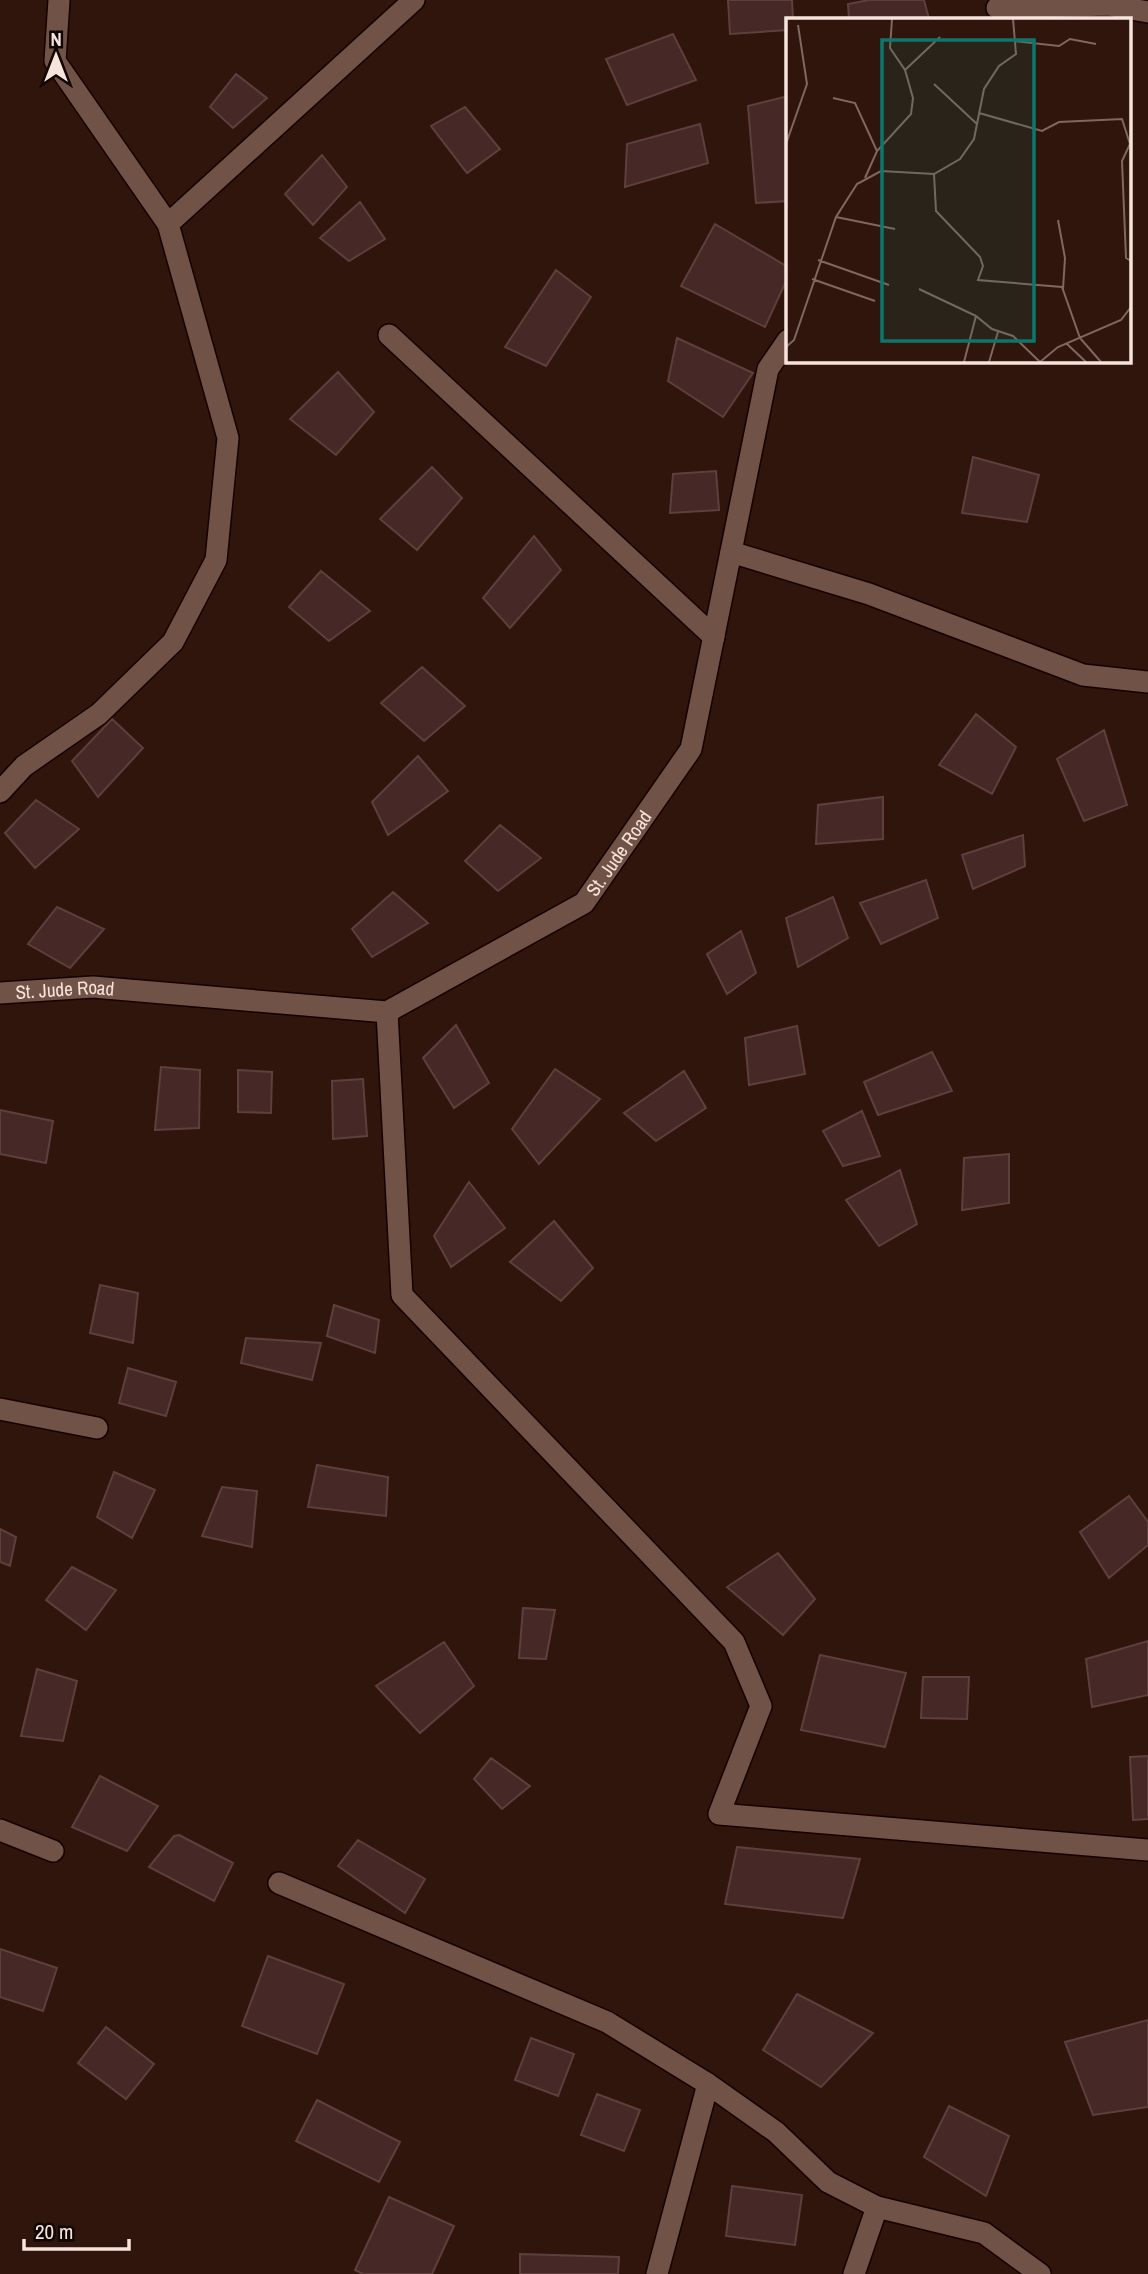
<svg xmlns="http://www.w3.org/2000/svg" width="1148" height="2274" font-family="'Archivo Narrow',sans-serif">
<rect width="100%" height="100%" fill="#2f150b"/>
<!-- building -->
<path fill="#462826" stroke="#5f3f3d" stroke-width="2" d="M728 0H792L793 19H788V30L730 34Z
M869 0H924L929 19H849L848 4Z
M673 34 696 80 627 105 606 59Z
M236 74 267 98 233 128 210 107Z
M788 96V201L756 203 748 106Z
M465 107 500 149 467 173 431 126Z
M700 124 708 163 625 187 627 144Z
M322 155 347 187 313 225 285 194Z
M360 202 385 239 349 261 320 238Z
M715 224 788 267V277L765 327 681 286Z
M556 270 591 297 546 366 505 347Z
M677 338 753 373 723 417 668 381Z
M338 372 374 412 336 455 290 419Z
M973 457 1039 475 1027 522 962 513Z
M432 467 462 498 417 550 380 519Z
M716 471 719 510 670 513 673 474Z
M534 536 561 570 510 628 483 598Z
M321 571 370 611 329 641 289 607Z
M422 667 465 706 424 741 381 703Z
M976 714 1016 747 992 794 939 765Z
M112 719 143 748 98 797 72 761Z
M1104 730 1127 805 1084 821 1057 759Z
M418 756 448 791 388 835 372 802Z
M883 797V839L816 844 818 805Z
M36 800 79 829 35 868 5 833Z
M500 825 541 858 498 891 465 861Z
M1023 835 1025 866 973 889 962 855Z
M926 880 938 918 881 944 860 903Z
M393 892 428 923 372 957 352 929Z
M833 897 848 938 798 967 786 918Z
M57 907 104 929 70 968 28 944Z
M741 931 756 973 727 994 707 954Z
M456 1025 489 1083 454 1108 423 1058Z
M797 1026 805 1074 749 1085 745 1038Z
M932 1052 952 1091 878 1115 864 1082Z
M161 1067 200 1070 199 1128 155 1130Z
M555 1069 600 1099 539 1164 512 1129Z
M238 1070 272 1072 271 1113 238 1112Z
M684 1071 706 1108 656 1141 624 1113Z
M363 1079 367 1136 333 1139 332 1081Z
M0 1110 53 1121 46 1163 0 1154Z
M862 1111 880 1156 843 1166 823 1131Z
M1009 1154V1203L962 1210 964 1158Z
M900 1170 917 1224 879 1246 846 1200Z
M469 1182 505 1228 451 1267 434 1236Z
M554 1221 593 1268 561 1301 510 1262Z
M100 1285 138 1293 133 1343 90 1333Z
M334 1305 379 1320 375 1353 327 1336Z
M246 1338 321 1343 312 1380 241 1363Z
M128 1368 176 1382 166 1416 119 1403Z
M317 1465 388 1477 386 1516 308 1507Z
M114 1472 155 1490 132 1538 97 1517Z
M222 1487 257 1491 252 1547 202 1536Z
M1129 1496 1148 1522V1545L1109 1578 1080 1532Z
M0 1529 16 1537 10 1566 0 1562Z
M778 1553 815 1599 783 1635 727 1587Z
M72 1567 116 1590 86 1630 46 1600Z
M523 1608 555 1610 546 1659 519 1658Z
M1148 1641V1695L1092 1707 1086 1659Z
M444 1642 474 1686 420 1733 376 1686Z
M820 1655 906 1673 885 1747 801 1730Z
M37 1669 77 1681 63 1741 21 1736Z
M923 1677H969L967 1719 921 1718Z
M1148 1756V1819L1133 1820 1130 1757Z
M491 1758 530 1786 502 1809 474 1779Z
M100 1776 158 1806 127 1851 72 1827Z
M179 1835 233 1863 214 1901 149 1867 174 1836Z
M358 1840 425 1879 405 1913 338 1866Z
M737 1847 860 1859 843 1918 725 1904Z
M0 1949 57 1968 43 2011 0 1997Z
M268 1956 344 1984 317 2054 242 2026Z
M797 1994 873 2033 821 2087 763 2050Z
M1148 2020V2107L1093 2115 1065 2042Z
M106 2027 154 2064 126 2099 78 2063Z
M531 2038 574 2054 558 2096 515 2080Z
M597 2094 640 2110 624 2151 581 2135Z
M317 2100 400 2142 379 2182 296 2141Z
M949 2106 1009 2136 986 2196 924 2157Z
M732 2186 802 2195 795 2245 726 2236Z
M389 2197 454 2226 432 2274H363L355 2270Z
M520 2254 619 2257 618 2274H520Z"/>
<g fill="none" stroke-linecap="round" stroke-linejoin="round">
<defs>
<g id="minor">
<path d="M997 8 1108 5 1148 12"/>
<path d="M168 224 414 0"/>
<path d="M389 335 714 637"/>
<path d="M731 552 869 594 1083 675 1148 682"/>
<path d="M0 792 24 766 99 714 173 642 216 560 228 438 168 224 55 61 59 0"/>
<path id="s1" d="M0 993 93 987 387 1012 584 903 691 749 768 369 788 340"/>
<path d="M387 1012 402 1295 734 1642 761 1706 719 1814 1148 1850"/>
<path d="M0 1409 97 1428"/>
<path d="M0 1830 53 1851"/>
<path d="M279 1883 607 2022 708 2084"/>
<path d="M657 2274 708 2084 776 2132 828 2182 877 2207 984 2233 1040 2274"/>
<path d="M854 2274 877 2207"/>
</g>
</defs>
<!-- minor casing -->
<use href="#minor" stroke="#150200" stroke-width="24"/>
<!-- minor -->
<use href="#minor" stroke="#715246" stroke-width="21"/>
</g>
<g text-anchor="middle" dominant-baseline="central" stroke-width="5" stroke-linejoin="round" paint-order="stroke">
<!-- street labels -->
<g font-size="19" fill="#f7e4dd" stroke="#0f0502">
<text stroke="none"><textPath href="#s1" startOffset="674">St. Jude Road</textPath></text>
<text stroke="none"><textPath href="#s1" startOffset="65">St. Jude Road</textPath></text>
</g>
</g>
<!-- overview -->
<g transform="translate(786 18)">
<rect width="345" height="345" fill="#2f150b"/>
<path fill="none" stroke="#7f685f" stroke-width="2" d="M228 23 273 28 284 21 310 26M119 52 154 19M148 66 191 106M47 80 69 85 91 133M193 95 256 113 273 104 336 101 344 126 336 143 340 240 345 243M0 126 21 66 12 7M148 156 150 193 194 239 197 248 192 262 276 269 294 320 315 344M79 160 91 133 125 96 127 80 119 52 104 30 106 1M50 199 109 211M272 202 279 240 277 271M32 242 103 267M26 261 89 283M133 271 190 298M280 325 300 344M0 329 8 322 50 199 71 166 95 153 148 156 174 141 188 121 198 71 213 48 230 36 227 1M178 344 190 298 206 311 227 318 254 344M203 344 212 314M254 344 272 329 335 302 345 289"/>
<path fill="#0f766e" fill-opacity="0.15" stroke="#0f766e" stroke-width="3.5" d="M96 22H248V323H96Z"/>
<rect width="345" height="345" fill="none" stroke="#f7e4dd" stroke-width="3.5"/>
</g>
<!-- north arrow -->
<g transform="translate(56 56)" stroke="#0f0502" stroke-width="5" paint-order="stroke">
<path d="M0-5L12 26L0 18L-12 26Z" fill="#f7e4dd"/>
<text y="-10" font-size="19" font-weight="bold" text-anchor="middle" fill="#f7e4dd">N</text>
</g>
<!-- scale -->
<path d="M24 2239v10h105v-10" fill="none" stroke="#f7e4dd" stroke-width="3.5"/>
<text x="35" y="2239" font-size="21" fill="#f7e4dd" stroke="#0f0502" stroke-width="5" paint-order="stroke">20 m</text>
</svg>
